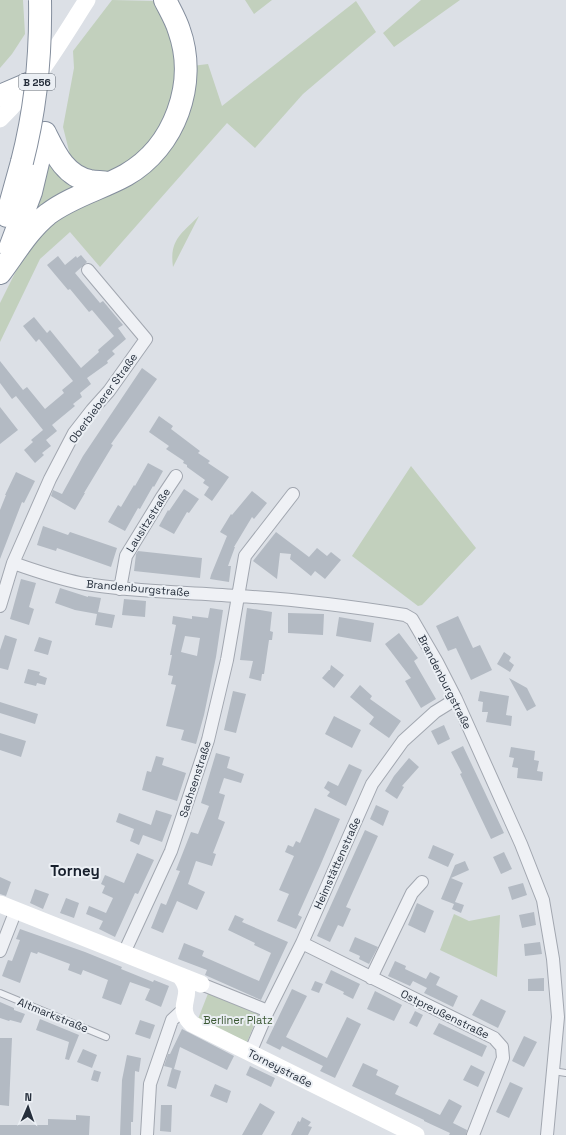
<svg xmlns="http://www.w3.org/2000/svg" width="566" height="1135" font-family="'Space Grotesk',sans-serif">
<rect width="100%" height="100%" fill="#dce0e6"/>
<!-- green -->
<path fill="#c2d0bd" d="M0 0H23L25 34 12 54 0 68Z
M112 0 155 1 172 30 178 77 158 136 125 165 104 176 83 174 71 159 63 127 74 68 73 51Z
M245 0H272L254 14Z
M421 0H460L394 47 383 33Z
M356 1 376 32 303 94 255 148 227 123 100 267 70 232 40 259 0 342V303L23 257 53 220 131 180 192 66 208 64 222 106Z
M49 153 90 185 30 223Z
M199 216 173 267C169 240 182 233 199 216Z
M411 466 476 548 422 605 418 606 352 556Z
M454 914 469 921 500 915 497 977 440 950Z
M209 991 260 1011 247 1042 198 1019Z"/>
<!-- building -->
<path fill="#b3bac3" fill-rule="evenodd" d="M81 255 87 262 75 273 100 303 103 301 123 325 118 328 126 339 112 351 115 354 107 361 108 363 87 378 91 384 80 393 82 397 73 404 75 406 52 425 57 431 46 440 51 446 42 453 44 455 35 463 24 450 33 442 31 440 43 430 16 396 12 399 0 383V361L23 390 27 387 45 409 64 393 62 390 73 381 39 339 36 342 23 326 34 317 47 333 50 330 81 368 99 352 98 350 114 336 92 310 89 312 70 289 68 290 47 265 58 256 65 265 76 256 77 258Z
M142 368 157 379 111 444 113 445 84 493H85L75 510 51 496 53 490 62 494 83 456Z
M0 407 18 430 0 444Z
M159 416 173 426 171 429 200 451 198 453 210 461 208 463 229 477 212 501 204 495 209 487 203 483 205 480 187 467V465L183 463 184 461 166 449 169 446 149 432Z
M148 463 163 471 154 487 153 486 140 509 138 508 125 531 108 522 118 505 121 507 134 485 135 486Z
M16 472 35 481 24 503 22 502 0 559V510L6 495H5Z
M184 489 199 499 189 513 187 512 174 534 159 526 168 510 169 511Z
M252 491 267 503 254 519 252 517 234 547H235L228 566H231L229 582 210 579 211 575 227 536 220 532 231 514 232 515Z
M43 526 68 535 70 532 117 548 111 567 57 548 56 551 37 545Z
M276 532 309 557 317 548 327 556 331 552 341 560 325 579 315 571 311 576 290 559 291 554 280 553 277 579 253 561Z
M138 551 202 558 200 578 134 571 136 554Z
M21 579 36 583 29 607 34 609 29 625 10 619Z
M60 588 88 597V596L101 598 98 612 115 615 112 628 95 625 97 614 75 610 55 603Z
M124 599 146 601 145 617 122 615Z
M210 608 223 610 216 657 204 715 196 744 181 740 184 730 166 726 176 685 171 684 173 676 168 675 172 655H170L176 625 172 624 173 616 192 619V616L208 618ZM185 636 200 638 197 656 181 652Z
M247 608 272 612 270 631 273 632 272 640H269L264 674H262L261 681 249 678 253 661 240 660Z
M288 613 324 614 323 635 288 633Z
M458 616 473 648 480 645 492 670 471 680 456 648 448 651 436 626Z
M339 617 374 623 371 642 336 636Z
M399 633 418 658 414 661 436 699 421 708 405 681 411 678 385 644Z
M5 635 17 639 8 670 0 668V650Z
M39 637 52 641 48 655 34 651Z
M504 652 511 657 509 661 514 665 510 672 497 664Z
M331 665 344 675 334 688 322 678 329 670H330Z
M28 669 40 672 39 675 47 678 45 685 37 683 36 686 24 683Z
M509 678 527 688 536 706 527 711Z
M360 685 372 696 370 699 401 721 389 738 369 724 374 717 350 697Z
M233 691 246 694 236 733 224 730Z
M480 691 509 696 506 715 512 716 511 726 486 722 488 712H482L483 702 478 701Z
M0 702 38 714 35 724 0 713Z
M334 716 361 730 352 748 325 734Z
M444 725 450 739 438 745 431 731Z
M0 733 26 741 21 757 0 750Z
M463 746 504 833 491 839 460 774 462 773 451 752Z
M511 747 535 751 534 760 539 761 537 771 543 772 542 781 517 778 518 768 512 767 514 758 509 757Z
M216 753 230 757 227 768 244 774 241 783 224 778 219 793 225 795 218 819 225 822 213 853 216 854 212 866 196 861 188 884 205 892 197 910 177 901 163 933 151 928 161 903 166 905 180 871 176 870 191 832 198 834 209 806 201 803Z
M156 756 164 758 162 765 186 773 177 801 142 790 147 771 151 772Z
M409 758 419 767 402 786 404 787 397 799 385 791 394 776Z
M349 764 362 770 346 806 327 796 330 792 324 788 328 781 338 786Z
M376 805 389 811 383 826 370 819Z
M315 808 340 819 320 866 298 915 302 917 296 929 277 921 289 894 279 890 294 856 285 852 288 845 293 847 296 841 300 843Z
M156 810 172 815 162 842 143 835 139 845 130 841 134 829 116 822 119 813 151 825Z
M365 830 378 836 346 907 351 909 343 927 338 925 330 942 317 936Z
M433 845 454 854 448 867 428 858Z
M504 852 512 869 501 874 493 857Z
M137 853 154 860 138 894 135 893 115 937 99 929 103 921 86 914 89 906 106 913 113 898 102 893 105 886 101 884 105 875 124 883Z
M465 861 469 870 451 878 463 883 455 902 464 905 461 913 452 909 454 904 441 899 455 865Z
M0 877 11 882 6 896 0 894Z
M523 883 527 895 512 900 508 887Z
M35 889 49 894 43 909 30 903Z
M66 898 79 903 74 918 60 913Z
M417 903 434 911 425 933 408 925Z
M534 912 536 925 522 928 519 915Z
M235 915 244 919 242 922 288 942 261 1000 205 975 207 970 178 959 184 943 204 951 202 956 259 981 271 953 254 945 255 943 228 930Z
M20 929 85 952 122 967 121 969 153 982 154 980 169 986 161 1007 145 1000 150 989 130 982 121 1005 102 998 108 980 83 970 81 975 68 970 70 964 38 952 37 954 31 952 20 983 2 976 8 960 12 961 20 940 16 939Z
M355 937 378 947 369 964 359 959 360 956 349 951Z
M540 942 542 954 525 956 524 944Z
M395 961 406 966 405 969 426 979 430 972 440 977 436 985 458 996 453 1007 424 993 427 988 413 981 410 986 388 976Z
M331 970 360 984 353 999 343 994 344 992 325 983Z
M544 978V991H528V979Z
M315 981 323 984 319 993 311 990Z
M292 989 307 996 286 1037 327 1058 347 1017 361 1024 335 1078 320 1071 323 1066 282 1046 280 1050 266 1043Z
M375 991 402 1005 394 1021 367 1009Z
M481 999 506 1011 498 1028 472 1015Z
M0 1002 14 1008V1010L25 1014 21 1023 10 1020 9 1021 0 1018Z
M415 1011 423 1015 417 1027 409 1023Z
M40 1019 79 1035 69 1060 65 1059 69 1042 36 1030Z
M140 1020 155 1025 150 1039 135 1034Z
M439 1023 487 1046 482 1057 433 1034Z
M182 1029 234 1056 227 1070 180 1047 174 1069 181 1071 176 1089 167 1086 172 1068 164 1066 168 1054H170Z
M524 1036 537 1042 524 1067 512 1061Z
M0 1038H12L9 1106 0 1105Z
M83 1049 97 1055 92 1068 77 1062Z
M127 1055 141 1058 139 1072 135 1071 133 1122H131V1135H120L122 1080Z
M363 1063 378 1070 376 1075 399 1086 395 1094 440 1115 449 1099 462 1106 453 1123 467 1130 466 1135H449L450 1133 424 1121V1120L352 1086Z
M471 1065 485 1072 478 1087 463 1080Z
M250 1066 275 1078 271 1087 246 1075Z
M94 1070 101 1072 98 1082 91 1080Z
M510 1082 523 1088 509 1118 496 1112Z
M215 1084 231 1091 227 1103 210 1096Z
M260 1103 275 1112 262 1135H242Z
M161 1105H172L171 1132 160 1131Z
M76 1115 90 1116 89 1135H0V1125H48V1119L76 1120Z
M302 1117 311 1122 308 1126 312 1127 308 1135H291L298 1121 300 1122Z"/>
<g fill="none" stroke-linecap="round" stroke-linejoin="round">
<defs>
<path id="lane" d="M0 993 106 1037
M553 1071 566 1073"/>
<path id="street" d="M13 563C37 571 61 580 86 584 135 592 186 592 237 596 293 599 349 606 405 615L412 619 437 662 456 699 521 844 543 900 553 959 558 1017 547 1135
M120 589 126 556 162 497 176 476
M0 606 13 563 50 479 74 433 92 410 109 391 146 339 88 270
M302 943 494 1038 502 1047 503 1058 473 1135
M0 951 16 910
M124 953 171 851 208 740 227 660 245 556 293 494
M371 978 412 893 422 882
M201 984 268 1011
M250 1053 268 1011 302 943 372 784 403 741 435 712 456 699
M147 1135 150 1084 172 1020 185 1008"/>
<path id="highway" d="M0 96 35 81
M45 133C55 153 65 176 90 181 96 182 102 182 108 183
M7 216 22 162
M10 248 31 192 45 133
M0 273C15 253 29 229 48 214 72 196 101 189 126 175 175 147 198 83 179 30 176 20 170 10 165 0"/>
</defs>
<!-- lane casing -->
<use href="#lane" stroke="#a2a7b0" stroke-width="8"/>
<!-- street casing -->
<use href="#street" stroke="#a2a7b0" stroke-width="14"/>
<!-- highway casing -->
<use href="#highway" stroke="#848e9d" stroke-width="24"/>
<!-- lane -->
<use href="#lane" stroke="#eff1f5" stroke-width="6"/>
<!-- street -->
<use href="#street" stroke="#eff1f5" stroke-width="12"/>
<!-- secondary -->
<path stroke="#fff" stroke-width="17" d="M0 119C36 84 60 42 87 0
M0 904 201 984
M180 976C195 994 179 1002 186 1016 187 1019 190 1022 192 1024L416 1135"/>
<!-- highway -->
<use href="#highway" stroke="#fff" stroke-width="22"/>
<defs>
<path id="highway-bridge" d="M22 162C36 108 41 55 40 0"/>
</defs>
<!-- highway-bridge casing -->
<use href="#highway-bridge" stroke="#848e9d" stroke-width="24" stroke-linecap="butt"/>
<!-- highway-bridge -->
<use href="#highway-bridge" stroke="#fff" stroke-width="22"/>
</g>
<g text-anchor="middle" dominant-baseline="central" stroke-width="4" stroke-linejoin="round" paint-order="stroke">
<!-- shield labels -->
<rect fill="#ebeff4" stroke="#616973" stroke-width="1" x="19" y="74" width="36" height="16" rx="3"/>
<g font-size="10" font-weight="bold" fill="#262f3c">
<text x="37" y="82">B 256</text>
</g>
<!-- street labels -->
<g font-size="11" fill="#262f3c" stroke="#ebeff4">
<text transform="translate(103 398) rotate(-54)">Oberbieberer Straße</text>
<text transform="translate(148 520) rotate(-58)">Lausitzstraße</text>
<text transform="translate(138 588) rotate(5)">Brandenburgstraße</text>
<text transform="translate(445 682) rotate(63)">Brandenburgstraße</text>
<text transform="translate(195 779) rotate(-72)">Sachsenstraße</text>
<text transform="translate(337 863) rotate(-66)">Heimstättenstraße</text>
<text transform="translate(445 1014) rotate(26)">Ostpreußenstraße</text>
<text transform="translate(53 1015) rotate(22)">Altmarkstraße</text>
<text transform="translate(280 1068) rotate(27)">Torneystraße</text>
</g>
<!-- park labels -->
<g font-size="11" fill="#3b5833" stroke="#ebeff4">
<text x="238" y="1020">Berliner Platz</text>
</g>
<!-- district labels -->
<g font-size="15" font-weight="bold" fill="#18202d" stroke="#ebeff4">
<text x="75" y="870">Torney</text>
</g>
</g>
<!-- north arrow -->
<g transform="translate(28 1107) rotate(2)" stroke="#ebeff4" stroke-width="3" paint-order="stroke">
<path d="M0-3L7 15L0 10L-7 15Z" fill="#262f3c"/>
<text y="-6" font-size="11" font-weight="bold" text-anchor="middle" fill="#262f3c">N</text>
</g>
</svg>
